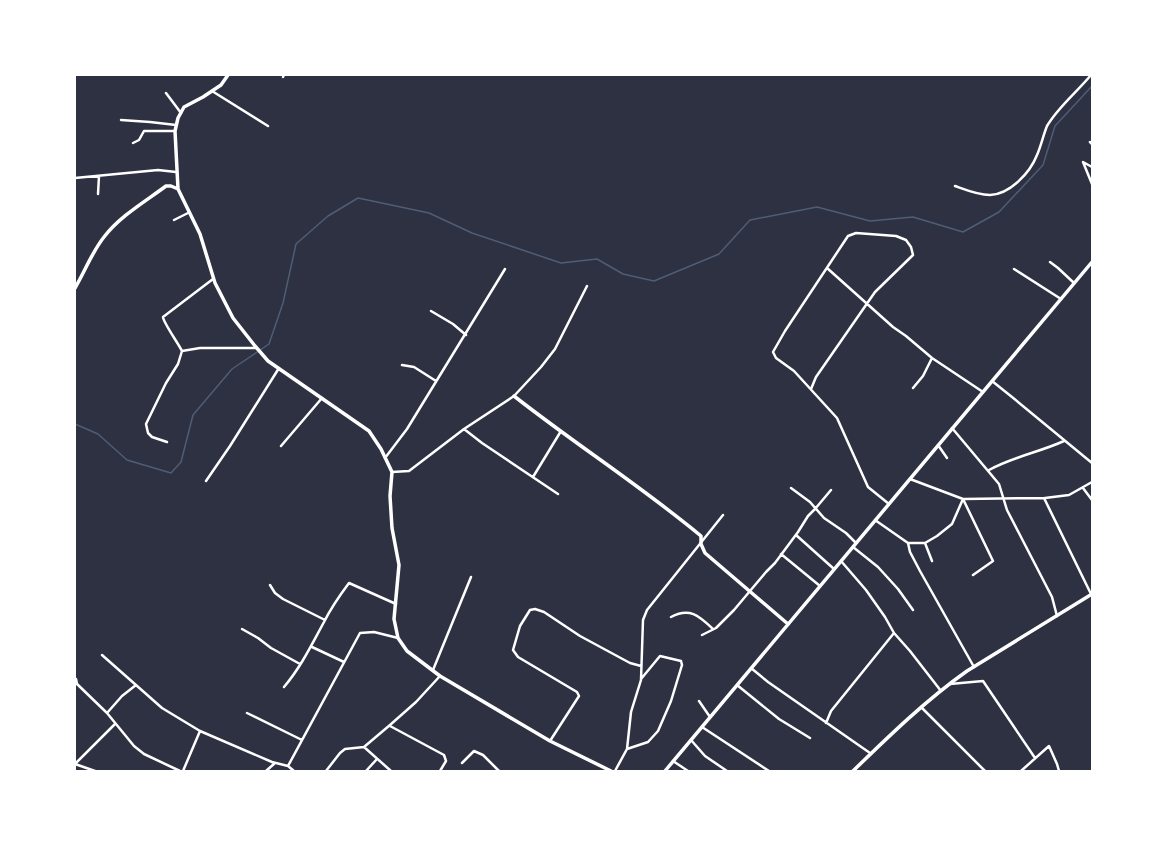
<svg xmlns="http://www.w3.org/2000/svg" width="1167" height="846" font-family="Commissioner,sans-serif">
<rect width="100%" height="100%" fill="#2d3142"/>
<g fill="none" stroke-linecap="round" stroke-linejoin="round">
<!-- stream -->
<path stroke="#4f5d75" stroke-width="1.5" d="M75 424 98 434 127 460 171 473 181 462 193 415 232 369 269 344 283 303 296 244 328 216 358 198 429 213 472 233 561 263 597 259 623 274 654 281 719 254 750 220 817 207 870 221 913 217 963 232 999 212 1043 165 1055 126 1092 86"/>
<!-- minor -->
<path stroke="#fff" stroke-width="2.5" d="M283 77 284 75
M212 91 268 126
M166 93 181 113
M121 120 150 122 176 125
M1090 142 1092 144
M133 143 139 140 144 131H175
M1092 167 1083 162 1092 184
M75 178 158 170 176 172
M955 186C966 190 978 195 990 195 1010 194 1030 173 1037 155 1041 146 1043 136 1047 126 1058 107 1077 92 1091 75
M98 194 99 176
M174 220 188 213
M1050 262 1058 268 1074 283
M827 268 893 327 906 336 932 358 983 392
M1014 269 1061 299
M431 311 453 324 466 335
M182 351 200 348H256
M402 365 414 367 436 381
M992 381 1012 397 1092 463
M913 388 923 376 932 358
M811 389 816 377 875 292 913 255 911 247 906 240 896 236 856 233 848 236 785 331 773 352 776 358 794 371 837 418 868 487 889 504
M952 428 999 484 1007 510 1052 597 1057 616
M464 429 482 443 558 494
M167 442 152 437 148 433 146 424 166 383 178 364 182 351C178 343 163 322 163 317L213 279
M938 445 947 458
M281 446 322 398
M385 458 407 429 505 269
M989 470C1012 457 1040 452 1064 441
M392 472 409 471 464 429 514 396 541 367 555 349 587 286
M533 477 561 431
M910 479 963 499 1045 498 1069 495 1092 482
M206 481 230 446 279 368
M791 488 810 502 824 518 846 533 856 543
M1083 488 1092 500
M1044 498 1091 594
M963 499 993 561 973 575
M875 520 908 543H925L937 536 952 524 963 499
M796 535 834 569
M908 543 910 552 920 571 974 667
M925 543 932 561
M853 547 878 567 898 589 913 610
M781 554 820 586
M841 561 866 590 885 617 894 633 910 651 941 691
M270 585 275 593 283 599 325 620
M671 617C690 607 699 616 713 629
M242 629 258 638 271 648 300 664
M702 635 716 628 734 610 766 572 775 563 798 532 808 516 815 509 831 490
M312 647 344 662
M102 655 162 708 200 731 272 762 288 766 294 771
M751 668 768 682 870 753
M433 670 471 577
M76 679 77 684 107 713 122 696 136 685
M950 684 983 681 1035 758
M737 685 779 719 810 738
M284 687C301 667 312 644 324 622 331 608 340 595 349 583L396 604
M699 701 710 717
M921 707 985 771
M107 713 134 746 144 754 180 771
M247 713 302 740
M826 723 831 711 894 633
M390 726 444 755 446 761 440 771
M702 727 769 771
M691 740 705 756 727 771
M550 741 579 696 577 692 518 657 513 650 520 626 530 610 535 609 544 612 580 636 630 663 641 666
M364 747 391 771
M627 749 648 742 658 731 671 701 682 665 681 661 660 656 641 679
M673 761 688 771
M462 763 474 751 483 755 499 771
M75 764 115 724
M75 764 95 771
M288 766 360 633 374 632 398 638
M183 771 200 731
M266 771 275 763
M326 771 340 753 345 749 364 747 390 725 416 702 440 676
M366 771 377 759
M615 771 627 749 631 712 641 680 643 620 647 610 723 515
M1021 771 1049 746 1057 764 1059 771"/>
<!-- tertiary -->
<path stroke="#fff" stroke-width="3.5" d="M228 75 221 85 203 97 184 107 178 118 175 131 178 189 200 234 215 283 233 318 255 346 268 361 369 431 381 449 392 472 390 496 392 528 399 565 394 619 398 638 407 651 440 676 550 741 611 771
M75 288C85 271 92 252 104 237 120 216 146 201 166 186H171L178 189
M514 396C575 444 641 486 701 536V544L705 553 788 624
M853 771C889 736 926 700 967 671L1092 594"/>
<!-- secondary -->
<path stroke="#fff" stroke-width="3.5" d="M665 771 1092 262"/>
</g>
<!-- border -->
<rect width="1167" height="846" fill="none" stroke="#ffffff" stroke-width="152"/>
</svg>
